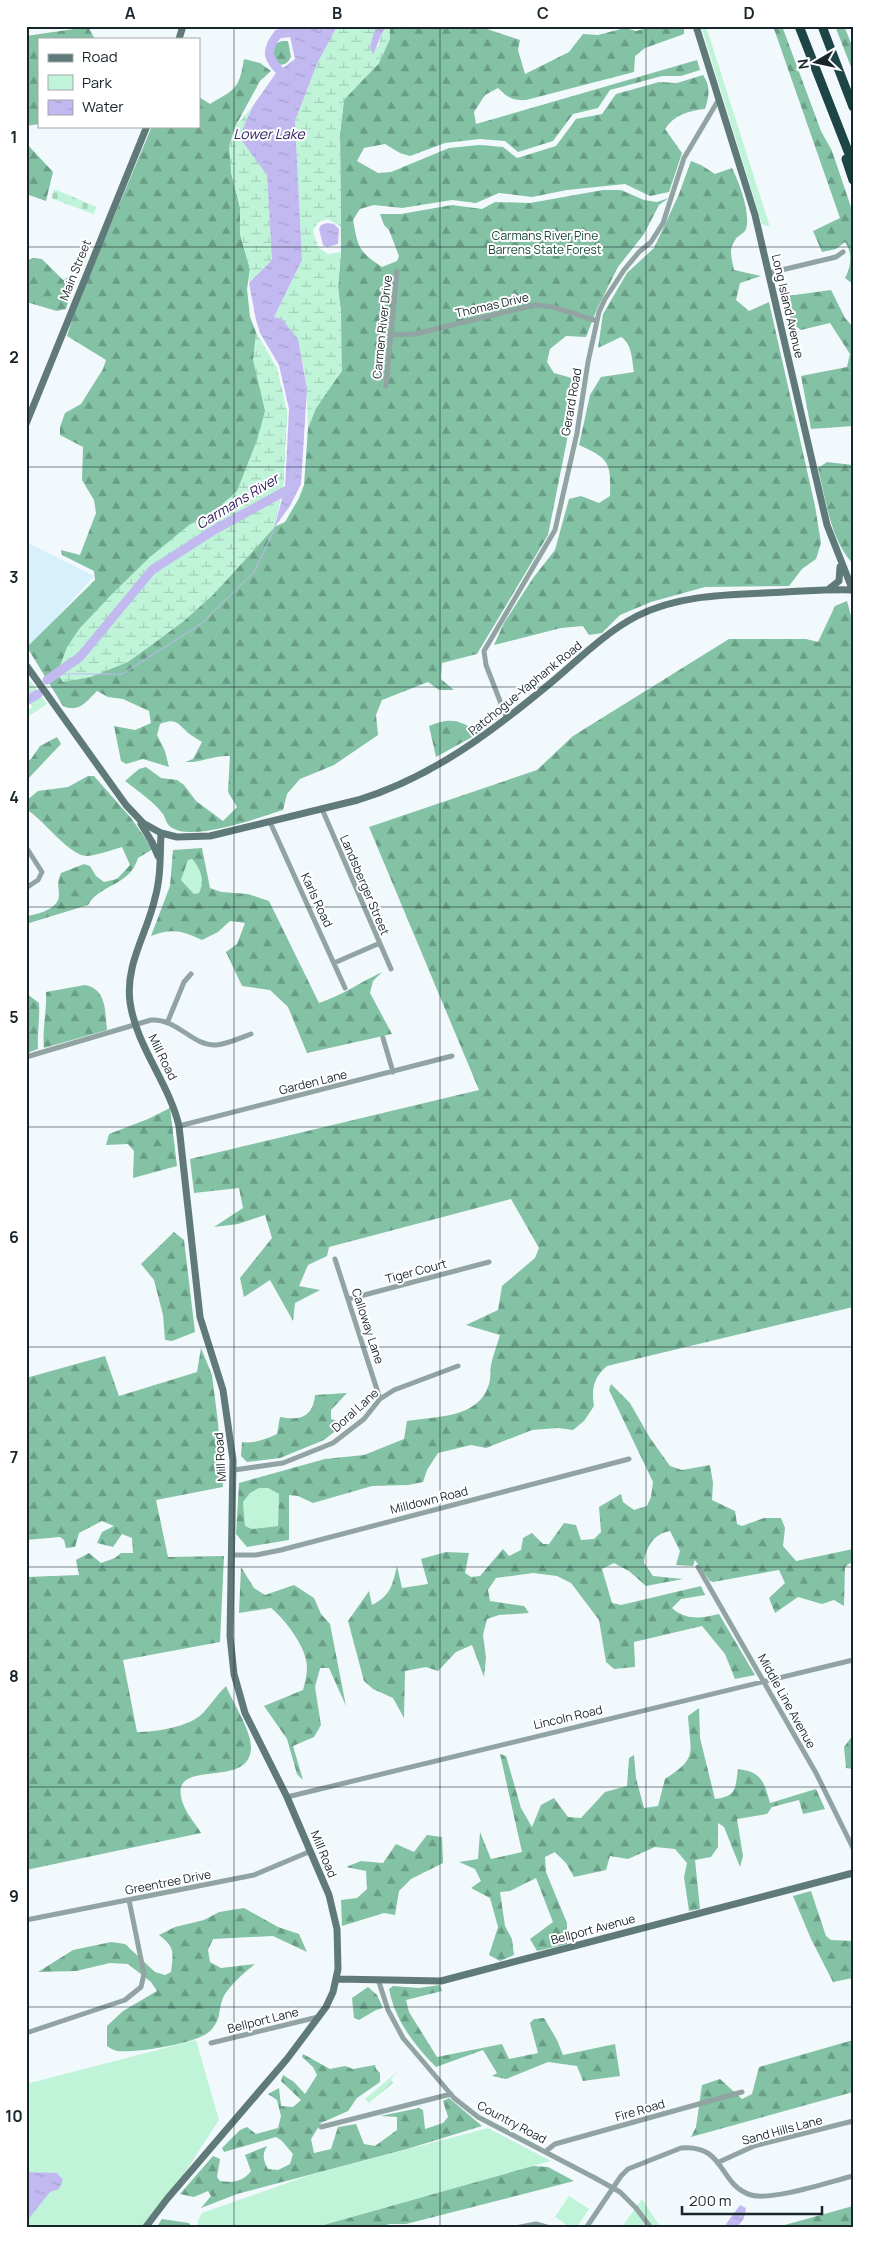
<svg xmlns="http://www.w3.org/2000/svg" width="879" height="2254" font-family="Manrope,sans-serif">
<defs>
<pattern id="forest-firs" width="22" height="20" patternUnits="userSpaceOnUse" patternTransform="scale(1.25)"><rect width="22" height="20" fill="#83c2a4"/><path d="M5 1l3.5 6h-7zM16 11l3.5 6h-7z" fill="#6a9d86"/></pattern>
<pattern id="wetland-marsh" width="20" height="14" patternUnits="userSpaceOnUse" patternTransform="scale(1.25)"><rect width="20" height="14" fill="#bff4d9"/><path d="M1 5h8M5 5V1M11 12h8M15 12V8" fill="none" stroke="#a3d1ba"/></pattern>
<pattern id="cemetery-stones" width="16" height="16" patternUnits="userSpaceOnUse" patternTransform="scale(1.25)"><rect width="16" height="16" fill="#bff4d9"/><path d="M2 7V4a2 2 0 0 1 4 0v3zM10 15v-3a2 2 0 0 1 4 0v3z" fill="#a3d1ba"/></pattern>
<pattern id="garden-furrows" width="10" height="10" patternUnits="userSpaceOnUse" patternTransform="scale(1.25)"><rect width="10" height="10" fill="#bff4d9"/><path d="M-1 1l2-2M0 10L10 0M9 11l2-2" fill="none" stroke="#a3d1ba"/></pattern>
<pattern id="water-ripples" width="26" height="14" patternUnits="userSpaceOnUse" patternTransform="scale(1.25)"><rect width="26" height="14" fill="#c1b9f0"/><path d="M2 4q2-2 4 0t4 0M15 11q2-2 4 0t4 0" fill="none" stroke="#a59fce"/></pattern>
</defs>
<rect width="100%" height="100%" fill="#f2f9fc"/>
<!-- built -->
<path fill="#d6f0fc" d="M26 542 94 576 26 651Z"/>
<!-- green -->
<path fill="#bff4d9" d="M701 26H706L770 227 762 224Z
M26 675 47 704 26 718V712L32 707 26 695Z
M192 859C201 869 205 881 199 893L194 894 181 880 188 860Z
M259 1488H268L279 1494 278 1526 252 1529 245 1526 243 1502 250 1493Z
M196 2040 219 2120 149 2228H26V2084Z
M488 2128 551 2161 313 2228H198V2221L202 2213 310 2175Z
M569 2196 589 2209 576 2228H571L555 2217Z
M642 2199 661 2228H621Z"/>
<!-- forest -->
<path fill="url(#forest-firs)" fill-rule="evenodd" d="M390 26H487V29L520 40 518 50 525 74 569 52 583 34 598 35 625 28 636 31 655 26H684V34L645 48 635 56 634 72 526 100C512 101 507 97 498 88L485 95 474 112 476 124 697 60 700 70 681 76H662L610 90 598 108 573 114 553 141 518 152 505 141 480 139 445 143 410 156 400 153 385 144 364 148 357 161 378 173 391 172 449 148 479 145 503 147 517 158 556 146 576 119 602 114 616 94 659 82 677 83 703 75C711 87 709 96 705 109 688 111 674 115 665 129L682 153 669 192 650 196 625 184 567 190 532 197 499 193 476 203 452 200 402 208 374 205 360 209 353 220C358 247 358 251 382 267L397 261 399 256 389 230 384 225 380 214H401L452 205 482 209 495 202 530 203 603 190H621L644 200 657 202 669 198 659 205 644 234 618 267 597 309 586 337 566 336 550 349 547 362 554 373 579 380 548 535 477 654 442 663 441 679 454 690H439L428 682 382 700 376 715 378 735 334 765 300 779 287 794 283 810C260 817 191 843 171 827 166 824 166 819 163 814 153 801 138 791 125 781L139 769 146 767 161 778 177 780 184 785 196 801 223 821 237 807 228 792 230 756C213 755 201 763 185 762L193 759 202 742C197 739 192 736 188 733 177 722 175 718 160 724L157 735 165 751 169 767 143 759 126 764 121 761 114 726 135 730 151 723 149 711 123 699 108 697 97 691C86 702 79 713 63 706L27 647 95 580 94 571 62 555 61 550 80 555 96 513 94 500 82 480 83 447 60 435V427L65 413 81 404 103 369 106 360 67 336 75 310 152 126H199V97L210 104C235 89 239 90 244 59L260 63 271 71 260 81 235 127 231 172 240 207V234L250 269 247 289 250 317 287 411 283 486 274 527 285 522 299 498 304 485 308 428 316 408 341 371V313L338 287 341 252 340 133 344 99 379 63 389 39Z
M773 26H782L821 131 832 151 853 213V284L845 278C851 267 853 253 845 242L836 249 822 252 813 231 840 218Z
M835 26H844L853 48V72Z
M88 27 95 39H39V124L26 126V36Z
M282 41H288L291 57C287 64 284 66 276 64L273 49 277 43Z
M26 143 53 172 46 201 26 194Z
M691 161 701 165 715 174 732 168C739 182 751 213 746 229 744 234 738 235 735 240 728 249 732 260 734 270L761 276 740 283 736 300 749 311 769 302 815 506 821 543 816 559 802 569 789 586 705 587 651 602 620 615 602 633 589 635 583 626 561 628 494 645 504 623 533 578 555 550 569 499 581 496 599 503 610 496C611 463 610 459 579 445L590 395 601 377 634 372C632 360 632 343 621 337L598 348 603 314 627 273 654 248 679 194Z
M33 258 42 259 63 280 77 272 66 309 57 311 26 302V261Z
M831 290 845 318 853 327V426L811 429 801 376 847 367 850 354 830 323 801 330 791 323 787 296Z
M827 462 853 465V564C830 539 826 500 818 468Z
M847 601 853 623V1307L607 1366C594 1377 591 1389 594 1406L584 1421 573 1430 558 1428 532 1430 486 1448 471 1445 438 1453 427 1470 423 1482 408 1485 372 1486 313 1503 298 1496 289 1495V1540L247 1547 236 1534 239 1483 325 1459 364 1455 404 1439 407 1421C436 1416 479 1419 489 1384 491 1378 490 1371 491 1365 493 1355 497 1345 500 1335L466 1325 498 1310 502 1286 535 1258 539 1248 511 1199 329 1247 327 1256 308 1265 299 1286 320 1290 295 1303 293 1321 270 1280 244 1297 240 1278 272 1238 265 1215 238 1224 214 1227 243 1208 239 1188 194 1193 190 1159 479 1090 369 827 537 770 573 736 729 639H806L818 642 835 606ZM259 1488H268L279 1494 278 1526 252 1529 245 1526 243 1502 250 1493Z
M489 717 498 718 474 736 436 757 429 726C449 718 457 719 475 730Z
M57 737 61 744 26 781V762L31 759 40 746Z
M88 776H94L131 818 153 849 138 858C129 887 101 883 88 905L26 924V916C36 915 54 910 58 900 61 890 55 886 61 873L84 864 90 866 96 876 104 882 117 879 130 865 122 847C111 850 99 855 87 856 69 856 43 819 26 809V801L38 791 68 787Z
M202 848 210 888 221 892 248 894 269 901 319 1003C341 996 361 982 382 972L373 981 370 993 392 1034 307 1053 288 1007 270 990 242 986 226 952 237 944 245 923 230 921 218 932 202 940C181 931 174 928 151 936L170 886 173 850ZM192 859C201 869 205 881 199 893L194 894 181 880 188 860Z
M85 985C107 989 105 1012 107 1030L44 1048C42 1029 47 1011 46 992Z
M26 993 39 1003C40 1019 37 1034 38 1049L27 1053Z
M170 1108 177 1166 133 1178 134 1151 128 1144 106 1145 109 1134 148 1119Z
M174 1232 184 1240 195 1332 172 1341 165 1340 163 1315 154 1280 141 1264Z
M201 1348 212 1375 218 1423 223 1487 156 1500 168 1557 224 1556 220 1642 123 1660 137 1732C155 1732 190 1727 203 1713 211 1704 217 1695 226 1686 233 1703 251 1730 251 1747 251 1793 162 1753 184 1806 188 1816 196 1824 201 1833L26 1870V1577L79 1575 76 1560 89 1553 101 1563 115 1558 121 1553H133L132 1538 122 1534 113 1547 97 1543 102 1532 114 1526 102 1521 79 1533 75 1547 66 1548 64 1540 60 1537 26 1540V1378L105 1356 119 1396 197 1372Z
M611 1384 630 1403 650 1438 670 1466 682 1470 710 1465 713 1483 712 1500 735 1511 737 1524 742 1526 764 1518H781L785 1528 783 1546 796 1561 853 1549V1565L850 1563 845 1567 844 1606 834 1600 822 1604 798 1597 775 1613 769 1598 785 1583 779 1570 713 1582 710 1581 695 1560 693 1566 676 1565 680 1551 670 1531C654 1534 646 1546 644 1563L653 1576 683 1579 646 1586 629 1571 614 1563 602 1569 612 1603 621 1605 701 1586 705 1595 681 1599 672 1608C686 1621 702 1618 719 1614L755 1675 735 1679 725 1654 702 1626 634 1642 635 1667 614 1669 606 1662 599 1620 571 1583 557 1576 533 1573 496 1578 488 1590 490 1601 524 1606 529 1613 499 1615 487 1619 483 1635 486 1658 484 1677 472 1645 456 1652 438 1671 426 1667 405 1671 404 1718 393 1698 373 1689 364 1681 348 1621 369 1591 372 1605C391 1595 392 1586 397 1566L402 1588 428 1584 421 1559 446 1552 469 1553 465 1573 471 1577 480 1576 503 1549 509 1556 521 1550 523 1538 532 1533 543 1544H549L564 1523 576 1525 581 1540 594 1539 601 1532 599 1507 621 1494 623 1502 634 1510 647 1506 651 1497 653 1482 609 1390Z
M347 1393 331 1410V1419L345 1423 324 1440 280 1458 247 1462 241 1456 242 1442C254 1444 266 1439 277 1434L280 1417C300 1421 313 1417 315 1395Z
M241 1567 254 1588 265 1595 294 1585 314 1598 321 1614 330 1624 346 1706 329 1668H320L315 1687 321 1725 314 1737 293 1746 303 1780 297 1774 287 1739 264 1706 303 1690C305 1683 307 1674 307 1667 307 1648 285 1619 271 1608L239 1613Z
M699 1708 700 1738 715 1799C737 1796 735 1789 738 1769 762 1772 764 1782 770 1803L816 1789 825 1809 803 1814 799 1800 772 1807 767 1814 737 1819 743 1856 740 1867 724 1827 718 1823V1847L711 1857 695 1860 700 1909 689 1911 684 1877 687 1863 675 1849 655 1847 628 1859 610 1856 606 1870 574 1877 566 1863 555 1852 545 1857 546 1872 567 1923V1944L537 1951 530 1939 553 1922 536 1878 510 1891 500 1892 505 1926 512 1939 514 1955 500 1961 489 1955 498 1927 490 1898 471 1888 481 1881 475 1869 459 1862 478 1859 480 1832 491 1859 522 1852 500 1754 506 1756 521 1808 532 1827 541 1805 554 1798 568 1817 581 1818 605 1792 627 1786 629 1758 634 1755 636 1778 644 1808 658 1806 665 1779C699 1757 690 1753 688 1716Z
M853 1735V1769L846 1768 844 1747Z
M427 1835 442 1837 443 1863 411 1879 399 1891 395 1915 384 1913 342 1926 341 1900 357 1898 367 1889 366 1871 346 1867 361 1861 383 1863 396 1844 414 1852Z
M811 1891 826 1936 831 1940 853 1941V1978L833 1982 811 1939 793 1896Z
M244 1908 278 1927 299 1934 307 1952 273 1936 213 1939 208 1950 210 1962 221 1968 255 1964C245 1972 225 1989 222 2001 218 2013 221 2018 212 2029 201 2044 135 2053 117 2051 113 2050 110 2048 107 2046V2026L123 2011 157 1991 151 1982 128 1964 110 1963 76 1971 38 1972 73 1950 111 1942 125 1944 155 1972 165 1975 171 1972C173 1953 176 1948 159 1935L175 1927 204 1920 219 1912Z
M440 1985 442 1991 406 2000 409 2012 437 2057 502 2044 509 2059 538 2053 530 2023 534 2019 544 2018 557 2040 563 2055 615 2044 620 2076 583 2081 577 2066 548 2062 506 2079 492 2076 497 2073 483 2050 436 2067C414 2045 395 2020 389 1989L393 1986 419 1988Z
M368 1987 377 1995 383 2008 376 2010 359 2020 354 2018 352 1998Z
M853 2040V2092L691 2137 696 2127 702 2085 720 2079 742 2099 752 2094 759 2067Z
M303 2054 330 2069 345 2066 353 2069 375 2065 376 2069 380 2073V2082L357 2098 348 2111 321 2123 311 2139 314 2153 331 2149 338 2127 356 2124 364 2144 375 2146 397 2130V2117L380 2116 419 2108 423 2110 425 2129 443 2123 448 2117 443 2101 449 2098 482 2126 407 2149 237 2194 201 2208 211 2196 208 2191 194 2197 180 2194 213 2156 220 2159 217 2177 220 2181C232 2183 243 2182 251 2171L245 2155 267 2146C262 2155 263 2160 268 2169L278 2170 290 2164 293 2154 282 2141 276 2137 224 2152 222 2148 240 2130 247 2127 256 2134 278 2128 281 2116 277 2100 268 2094 279 2088 281 2106 293 2107 301 2100 281 2081 283 2075 294 2082 305 2094 317 2075 313 2067 302 2057Z
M533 2166 548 2167 574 2181 406 2224H390L376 2228H313Z
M853 2206V2228H774Z
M162 2219 189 2223 192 2228H156Z"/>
<!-- wetland -->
<path fill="url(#wetland-marsh)" d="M337 26H376L370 46 378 47 382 33 390 26V39L379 63 344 100 340 133 341 227 328 219 318 222 313 231 318 247 328 254 341 252 338 287 341 313 342 371 316 408 308 428C307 399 308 327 274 317L302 260 295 121 317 64Z
M253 106 240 137 267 175 272 260 249 283 250 269 240 234V208L231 172 229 146 235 127Z
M256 332 277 368 287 411 283 486 274 528 214 594 184 621 157 641 128 662 91 677 63 682 57 674 67 647 80 628 111 595 150 557 189 525 219 507 237 491 257 440 265 411 253 360Z"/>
<!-- cemetery -->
<path fill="url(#cemetery-stones)" d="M54 189 97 207 93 214 51 198Z"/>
<!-- garden -->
<path fill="url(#garden-furrows)" d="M398 2071 391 2079 393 2083 369 2103 365 2099Z"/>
<!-- water -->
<path fill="url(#water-ripples)" d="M300 26H337L317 64 295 121 302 260 274 317 282 319 298 339 307 389 301 484 290 506 274 528 285 488 289 409 279 365 260 333 256 320 249 283 272 260 267 175 239 137 253 106 276 73 295 59 289 32Z
M376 26H388L382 33 373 55 370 46Z
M327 223 334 224 339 229 338 244 327 247 323 245 319 229 321 225Z
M26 2172 57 2173 63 2180 59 2189 50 2192 26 2222Z
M740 2205 746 2208 744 2218 737 2228H729L726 2224Z"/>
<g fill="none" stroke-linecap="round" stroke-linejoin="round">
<!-- stream -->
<path stroke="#c1b9f0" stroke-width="1" d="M57 674H122L201 624 254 572 275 528"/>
<!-- river -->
<path stroke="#c1b9f0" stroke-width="9" d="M287 79C272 61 261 56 278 34L301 31
M47 680 80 657 152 570 214 530 289 489 290 484
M26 701 38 694"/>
<!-- street -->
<path stroke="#91a3a2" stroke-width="5" d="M769 273 836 257 843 252
M390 335 415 334 535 305 553 307 597 321
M386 386 397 271
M507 719 486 665 484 651 555 530 577 433 588 362 599 312 605 299 624 270 639 252 651 242 663 223 684 158 719 99
M322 809 391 969
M270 822 345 988
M26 847 42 872 38 880 26 888
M334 963 380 943
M168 1021 184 982 191 974
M383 1038 393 1072
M26 1057 151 1020C177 1018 192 1046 216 1045 228 1044 240 1038 251 1034
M179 1126 452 1056
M335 1259 380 1399
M349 1299 489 1262
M234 1470 283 1463 333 1443 364 1419 380 1399 394 1390 458 1366
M233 1555H256L281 1550 629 1459
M698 1567 816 1773 853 1848
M287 1797 853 1660
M26 1920 254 1875 311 1851
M378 1979 388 2010 403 2038 454 2098 478 2117 595 2178
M26 2033 125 2000 141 1987 144 1974 129 1900
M211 2043 318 2017
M321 2127 451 2094
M546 2151 555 2144 742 2092
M719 2162 754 2146 853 2121
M636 2208 651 2228
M515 2228 536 2224 550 2228
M586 2228 621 2176 628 2169 681 2148C726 2144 718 2185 751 2195 772 2201 829 2182 853 2176"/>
<!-- secondary -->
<path stroke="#607a79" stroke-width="7" d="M696 26 755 215 827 525 853 591
M179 39 183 26
M26 424 147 126
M830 588 839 581 840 567
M26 665 126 805 143 823 161 833 177 837 210 836 358 800C433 777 493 731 553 681 579 659 606 632 637 616 682 593 735 595 785 592 808 591 830 589 853 590
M141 824 152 842 158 856
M337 1979 441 1981 853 1873
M145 2228 167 2199 287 2059 326 2007 333 1992 338 1969 337 1929 329 1895 287 1797 245 1713 234 1674 230 1636 233 1460 223 1390 200 1317 179 1126C169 1083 136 1046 130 1002 125 964 147 934 155 898 161 877 160 855 161 833"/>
<!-- highway -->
<path stroke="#1e4545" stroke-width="9" d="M799 26 853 164
M822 26 853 107
M846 159 853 180"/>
<!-- street-bridge -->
<path stroke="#91a3a2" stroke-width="5" d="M595 2178 620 2192 636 2208"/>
</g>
<!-- grid -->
<path fill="none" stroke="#18252b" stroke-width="1" stroke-opacity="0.55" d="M234 26V2228M440 26V2228M646 26V2228M26 247H853M26 467H853M26 687H853M26 907H853M26 1127H853M26 1347H853M26 1567H853M26 1787H853M26 2007H853"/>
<g text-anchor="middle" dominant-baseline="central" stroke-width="4" stroke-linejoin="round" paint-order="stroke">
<!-- park labels -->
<g font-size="12" fill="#184a36" stroke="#fff">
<text x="545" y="235">Carmans River Pine<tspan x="545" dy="14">Barrens State Forest</tspan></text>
</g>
<!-- street labels -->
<g font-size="12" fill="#18252b" stroke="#fff">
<text transform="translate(75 270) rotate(-68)">Main Street</text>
<text transform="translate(492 305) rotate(-13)">Thomas Drive</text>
<text transform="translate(788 306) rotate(77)">Long Island Avenue</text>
<text transform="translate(382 327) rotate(-84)">Carmen River Drive</text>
<text transform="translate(571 402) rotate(-80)">Gerard Road</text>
<text transform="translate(525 688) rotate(-39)">Patchogue-Yaphank Road</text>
<text transform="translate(365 885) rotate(67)">Landsberger Street</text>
<text transform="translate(317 900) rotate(65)">Karls Road</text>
<text transform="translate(163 1057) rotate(64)">Mill Road</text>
<text transform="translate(313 1082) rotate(-14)">Garden Lane</text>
<text transform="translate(416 1271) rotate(-15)">Tiger Court</text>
<text transform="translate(368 1326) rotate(72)">Calloway Lane</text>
<text transform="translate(355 1410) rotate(-42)">Doral Lane</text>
<text transform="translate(220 1457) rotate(-94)">Mill Road</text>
<text transform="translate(429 1500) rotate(-14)">Milldown Road</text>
<text transform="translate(787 1701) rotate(61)">Middle Line Avenue</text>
<text transform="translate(568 1717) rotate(-13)">Lincoln Road</text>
<text transform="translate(324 1854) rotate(68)">Mill Road</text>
<text transform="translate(168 1882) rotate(-11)">Greentree Drive</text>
<text transform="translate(593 1929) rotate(-15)">Bellport Avenue</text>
<text transform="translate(263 2020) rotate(-14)">Bellport Lane</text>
<text transform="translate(640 2110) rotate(-16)">Fire Road</text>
<text transform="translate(512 2122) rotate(28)">Country Road</text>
<text transform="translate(782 2130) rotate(-15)">Sand Hills Lane</text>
</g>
<!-- water labels -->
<g font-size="14" font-style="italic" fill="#332161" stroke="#fff">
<text x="269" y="133">Lower Lake</text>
<text transform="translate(237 501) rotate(-31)">Carmans River</text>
</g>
</g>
<!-- border -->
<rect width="879" height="2254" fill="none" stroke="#ffffff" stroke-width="55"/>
<!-- legend -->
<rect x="38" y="38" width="162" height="90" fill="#ffffff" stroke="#a3a8aa"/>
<rect x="48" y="54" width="25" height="8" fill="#607a79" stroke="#a3a8aa"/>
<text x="82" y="62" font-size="15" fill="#18252b">Road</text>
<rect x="48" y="75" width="25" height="15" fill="#bff4d9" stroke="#a3a8aa"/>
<text x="82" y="88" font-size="15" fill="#18252b">Park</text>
<rect x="48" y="100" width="25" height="15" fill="url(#water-ripples)" stroke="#a3a8aa"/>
<text x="82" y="112" font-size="15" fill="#18252b">Water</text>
<!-- north arrow -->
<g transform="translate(816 62) rotate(261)" stroke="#ffffff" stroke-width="4" paint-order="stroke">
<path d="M0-4L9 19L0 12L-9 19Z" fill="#18252b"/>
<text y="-8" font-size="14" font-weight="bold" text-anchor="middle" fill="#18252b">N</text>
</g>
<!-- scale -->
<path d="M682 2206v8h140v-8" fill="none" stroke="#18252b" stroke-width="2.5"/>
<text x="689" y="2206" font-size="15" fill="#18252b" stroke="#ffffff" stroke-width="4" paint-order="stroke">200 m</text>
<rect x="28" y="28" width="824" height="2198" fill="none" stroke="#18252b" stroke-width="2"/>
<g font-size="16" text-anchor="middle" font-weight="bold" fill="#18252b">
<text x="130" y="19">A</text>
<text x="337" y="19">B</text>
<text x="543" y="19">C</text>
<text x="749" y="19">D</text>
<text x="14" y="143">1</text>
<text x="14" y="363">2</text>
<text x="14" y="583">3</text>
<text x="14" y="803">4</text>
<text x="14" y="1023">5</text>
<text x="14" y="1243">6</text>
<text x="14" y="1463">7</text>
<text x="14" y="1682">8</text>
<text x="14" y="1902">9</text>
<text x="14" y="2122">10</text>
</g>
</svg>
